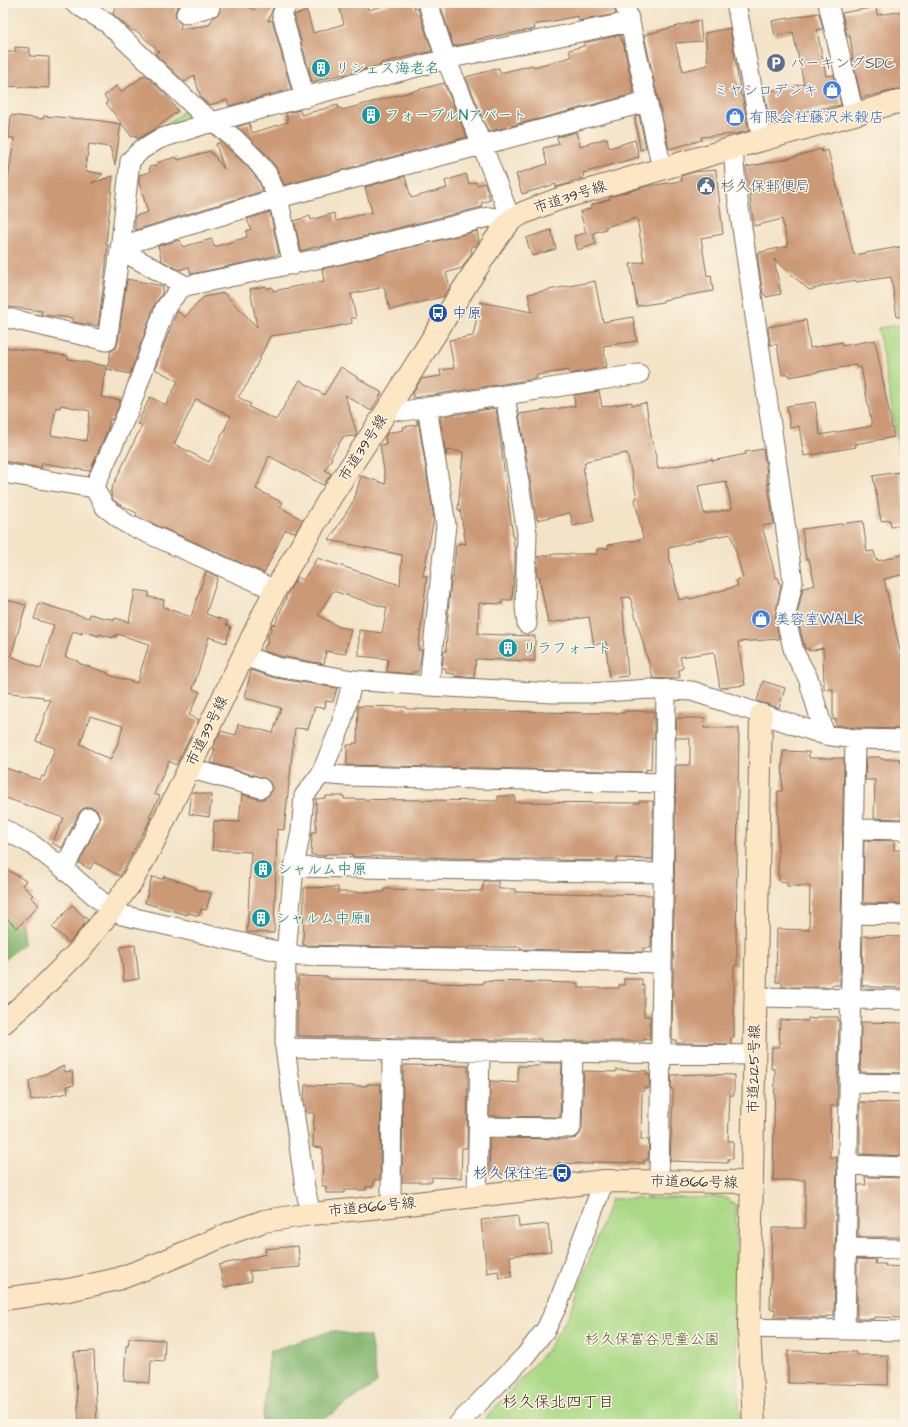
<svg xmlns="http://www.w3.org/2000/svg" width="908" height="1427" font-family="'Architects Daughter','Klee One',sans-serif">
<rect width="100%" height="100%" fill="#fcf5e5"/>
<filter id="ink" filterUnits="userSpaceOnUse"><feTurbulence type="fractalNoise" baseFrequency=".025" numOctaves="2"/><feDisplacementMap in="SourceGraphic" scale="8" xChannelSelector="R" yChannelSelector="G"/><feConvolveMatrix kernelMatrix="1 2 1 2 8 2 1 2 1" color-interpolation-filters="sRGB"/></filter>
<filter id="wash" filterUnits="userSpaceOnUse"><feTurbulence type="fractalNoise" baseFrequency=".012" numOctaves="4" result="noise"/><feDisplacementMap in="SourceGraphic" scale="16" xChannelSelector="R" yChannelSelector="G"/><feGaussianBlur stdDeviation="0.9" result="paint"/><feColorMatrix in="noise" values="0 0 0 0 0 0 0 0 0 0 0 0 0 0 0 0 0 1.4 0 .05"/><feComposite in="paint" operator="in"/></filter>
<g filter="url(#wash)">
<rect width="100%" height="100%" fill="#f3e3c7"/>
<!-- green -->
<path fill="#aad986" stroke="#728252" d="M187 108 201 122 156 133Z
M905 324V485L878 328Z
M724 1197 736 1205V1330L740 1424H480L547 1350 570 1313 611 1199Z"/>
<!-- forest -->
<path fill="#87b973" stroke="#617248" d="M3 901 20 905 24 943 3 961Z
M331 1331 370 1337 377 1383 316 1424H262L270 1351Z"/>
<g id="blocks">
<!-- building -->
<path fill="#cc9976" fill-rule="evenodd" d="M116 3H184L178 6 175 12 176 17 181 24 180 29 209 25 213 18 219 13 221 3H240L254 10 258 3H275L268 21 272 20 291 89 229 106 227 100 209 105 201 98 194 75 185 82 155 54 159 51 138 32 131 30 113 14Z
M338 3H366L368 10 394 3H413L415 9 418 8 432 51 381 63 382 65 344 75 343 74 312 82 294 15 307 11 313 33 344 24Z
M440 3H613L616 14 579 21 578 16 534 25 535 29 475 40V42L453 46Z
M876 7 877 15 905 11V68H903L905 88 861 98 854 67 850 36H847L842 13Z
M819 13 823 29 817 30 826 76 834 75 841 105 801 112V114L786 117 787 120 770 125 764 92 804 84 793 32 775 36 772 21Z
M700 20 702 41 675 43 683 71 708 65 705 33 730 28 741 96 742 95 749 131 736 134 701 137 702 140 669 149 644 35Z
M620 35 622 42 623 41 634 94 488 132 466 77 499 68 500 73 533 65 534 67 571 57 569 50 584 46V43Z
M15 47 30 48V56L49 57V88L3 86V52H15Z
M145 75 166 95 178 111 155 129 138 139 135 135 132 137 106 103 108 101 104 96 116 86 121 92Z
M444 83 467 137 284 185 276 167 264 152 237 127 249 123 252 133 288 122 286 113 300 110 301 115 338 105 339 109 341 108 342 110Z
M11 115 43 119 44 116 95 120 121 124 115 165 110 147 89 144 85 171 103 174 92 183 113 176 106 244H108L105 274 98 326 73 322V318L41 315 42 311 3 306V213L14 138H9Z
M639 115 646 148 640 150 635 117Z
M576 132 580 146 607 138 609 148 635 140 639 157 583 173 584 178 569 182 570 183 556 187V184L522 194 516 174 547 164 543 148 559 144 557 137Z
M221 142 247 166 258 180 263 191 135 230V216L148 212 139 182V175L150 172 149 167 158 165 156 163 176 157 178 160 210 151 224 169 216 144Z
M821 149 822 152 828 150 854 255 905 246V316L897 317 891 277 856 282V280L822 286V287L809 290 774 259 781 294 766 297 765 294H763L757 253 788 246 782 219 754 226 746 167 787 159Z
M716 170 723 234 701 238 707 276 711 275 713 291 663 300V302L637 306 630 264 644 262 637 218 605 227 606 229 593 233 596 244 578 250 574 236 586 233 580 212 591 208V205L610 199 609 197 648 186 682 181 681 176 694 172Z
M466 174 469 184 476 182 477 185 485 183 490 200 481 203 482 207 334 244 318 247V246L301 251 294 221 310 216 311 220 334 213 336 221 372 212 365 187 405 176 411 198 447 188 445 181Z
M270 212 279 254 266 258 191 274 189 267 179 270 162 261 158 246 180 240 182 247 212 239 214 247 247 237 246 231 251 229 247 219Z
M551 230 556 249 532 256 526 238Z
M477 231 479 241 476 246 471 247 472 252 462 268 446 273 450 287 447 292 444 293 445 296 390 310 384 287 351 294 356 318H351L352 323 329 328 270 336 248 383 238 397 251 404 249 407 276 420 300 380 324 395 341 367 382 393 371 411 345 395 357 434 356 436 343 437 331 457 332 458 325 470 331 474 323 485 269 456 256 489 283 503 280 507 303 520 295 532 285 530 264 573 136 516 137 513 121 505 113 500 111 495 112 493 110 492 142 425 137 424 150 397 166 405 178 381 155 369 177 311 185 317 204 297 224 293 257 327 250 289 266 286V289L272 287 273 291 324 281 322 269ZM196 399 231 416 209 462 174 444Z
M127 279 163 286 162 294 155 304 130 374 107 369 111 351 116 348 118 343Z
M595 281 603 322 633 317 637 341 603 346 607 367 570 374 569 370 537 375V378L528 380 413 398V393L421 379 441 376 440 370 454 368 449 340 473 336 480 302 532 312 528 294Z
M806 320 810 348 842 342V346L875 340 894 437 855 444 856 447 804 456 799 426 790 428 787 406 815 402 820 435 872 426 861 367 857 368 856 365 789 377V374L782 375 777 344 770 345 768 327Z
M3 347 68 356V359L106 366 101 397 120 400 119 405 112 420 110 419 108 429 90 471 42 463 41 468 3 461ZM61 405 90 411 86 441 51 435 56 407 60 408Z
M599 391 602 407 632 402V405L646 403 652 442H653L658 469 712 459V461L746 454 745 452 763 449 767 474H766L774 524 762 526 776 578 778 577 781 587 775 615 779 639 738 642 745 685 720 688 714 652 680 657 683 668 679 670 680 677 671 679 653 678 630 597 622 598 628 676 609 678 606 642 594 645 589 617 548 623 539 576H537V557L555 554H597V549L609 548 608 545 643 539 635 499 637 498 627 453 586 461V463H584L585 468H583L594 521 573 526 570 513 537 520 519 414 575 406 574 395ZM726 481 732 509 704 514 698 486ZM731 534 743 578 736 580 738 586 690 599 689 597 679 600 668 551 669 548 694 542V541Z
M496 408 515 552V576H514L512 600H502V604L479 603 478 634 535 636V661L476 659 474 678 455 676V674L446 673V668H442L444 651 446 652 448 613 451 578H453L456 545H459V543L466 544 460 510H458L463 452 447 450 446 456 440 417Z
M417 420H418L434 518 423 576H427L418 650H422L418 672H413L412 674 387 672 388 659 359 656V630L382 633 387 608 333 591 318 615 339 627 351 629 345 654 326 651 324 664 280 656 264 651 265 645H267L268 633 271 631 272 624 275 625 288 593 297 577 303 580 317 558 400 585 402 555 329 540 354 500 361 476 386 484 380 445 386 444 385 437 387 433 404 430 403 427 417 425Z
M899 472 904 505H905V524L891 527 890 520 881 521 873 476Z
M863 521 867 552 874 551 876 560 878 559V561L905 554V574L884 579 903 664H905V729L856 728 836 725V719L833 720V689H824L823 648 809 651V649H805L798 622 797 615 803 588 815 585 809 559H806L802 529Z
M206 571 218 577 206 614 227 621 226 625 231 627 226 643 209 637 193 689 200 692 189 715 199 720 176 765 169 761 154 794 160 796 149 817 151 818 120 876 94 862 90 869 79 863 99 822 100 817 98 812 94 808 88 807 83 809 79 813 62 848 52 843 64 818 3 797V767L40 780 42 776 44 777 55 748 36 741 50 700 43 699V697L3 692V599L26 605 11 656 41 669 54 625 34 619 39 603 89 618 90 614 108 619V618L115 620V618L129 622 135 590 149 592V597L164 600 163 607 191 617ZM73 631 82 634V631L99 636V634L113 638V636L116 637 117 634 149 644 137 683 108 675V673L78 663V661L65 657ZM90 716 123 726 119 741 110 760 80 744Z
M251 670 275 678 337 688 333 702 326 701 325 708 315 707 308 729 295 728 284 830 277 829 274 933 247 932 251 852 212 850 214 821 239 822 242 794 258 799H263L268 796 272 791V786L269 781 264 778 211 763 215 749 213 748 221 731 236 735 238 724 273 733 281 708 245 698V697Z
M763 681 785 688 779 708 757 701Z
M358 706 407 707V709H412L585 713H624L625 711H654V739H652L651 770 646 769V772L347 765V745H353V743H357Z
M677 718H705L704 728H739L736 943H737V966H734V1038H731V1044L676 1043V1040H672L676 765H690V738H676Z
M783 751 809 752V758H844L840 985H832L831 987H782V982H776L777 929 809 930 810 886H787V882L779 881V876H778V791H782Z
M866 757H880V759H900L899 762H904L905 809H902L901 819 874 818 875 780H865Z
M192 792 212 795 209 817 189 814Z
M326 796H344V799L498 801V796H515V802L639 803V801H653V859L617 858V861L558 860V859H498L376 856 352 857V854H325V856L311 855 312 832H316V799L326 798Z
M864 840 894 841V850H905V904L863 903Z
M3 867 26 881 22 885 33 895 31 897 39 905 17 928 3 915Z
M164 876 195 887V889L211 893 206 910 201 909 199 916 188 913 187 915 145 903 152 877 163 879Z
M484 881H498V887H500L499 889H515V892L652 895 651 948H643V952L520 949 521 947H468V948H444L303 945 304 888 338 887V892H384V889L482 891Z
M72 905 88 920 69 943 52 927Z
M863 936 905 937V988L870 987V986H862Z
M135 945 139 979 124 981 120 947Z
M298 976 329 977V979L427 980V982L437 983 483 984V981L578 983V988H619V985H624V979H642V986L644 985V1016H650V1040L644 1039V1041H540L541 1039H504V1040L297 1036Z
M816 1017H838V1021H839L837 1106H831L830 1157H837L834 1316H827V1318L775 1317V1309H770L772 1228H805V1180H773L775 1069H771L772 1047H779L780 1020 808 1021V1018L816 1019Z
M861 1022 905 1023V1073L860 1072Z
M540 1063H562L560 1117 490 1116V1081L518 1083V1066H540Z
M403 1065 468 1066 467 1148H462L461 1178 432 1177V1182H402Z
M64 1066 65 1072 72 1071 74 1085 67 1086 68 1093 31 1100 29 1081Z
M616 1070 647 1071V1075H650L649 1088H644V1091H642L641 1139 649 1140 648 1160H644V1163L592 1162V1164L558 1163 559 1169 534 1171V1168L506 1169V1174H490L489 1138 571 1139 576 1138 580 1134 582 1128 584 1071 616 1072Z
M705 1074 734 1075V1095H730L728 1141H733V1159H728V1163L670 1161 673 1103V1089H671L672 1075Z
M367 1084H381L380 1180H374L373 1187H366V1190H344V1193H326V1186H322L323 1148 313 1147 314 1113H307L304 1100 305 1085 367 1086Z
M860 1102 905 1103V1156L860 1154Z
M865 1177 905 1178V1237H858V1185H866Z
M518 1216 519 1227 548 1224 551 1251 510 1256 512 1277 499 1278 498 1271 487 1273 481 1220Z
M298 1246 300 1267 249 1271 252 1281 224 1287 219 1265 266 1254 265 1249Z
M857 1259 876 1260 875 1264H886L885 1266 905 1267V1318L874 1317V1319H857Z
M129 1338 165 1340 164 1361 151 1360 150 1383 124 1381 126 1346H128Z
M94 1351 97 1424H79L74 1352Z
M788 1351 856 1352V1355H888V1385L788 1383Z"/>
</g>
</g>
<g filter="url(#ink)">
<use href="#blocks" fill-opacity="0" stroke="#7b6b59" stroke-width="1"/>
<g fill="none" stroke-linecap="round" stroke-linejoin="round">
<defs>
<path id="street" d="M74 3 107 23 200 112 234 138 255 159 267 174 278 198 293 265
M288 3 282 14 305 98
M624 3 630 22 662 169
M736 3 762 140
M828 3 854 114
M186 14 210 7V3
M733 148 736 187 778 472 793 582 786 614 787 624 794 652 808 678 825 735
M120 250 134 242 278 198 647 102
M120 250 186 286
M3 317 107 341 120 250 130 161 141 150 159 139 212 122 446 59 630 22
M505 395 527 533 525 607 527 624
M427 407 446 525 429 686
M388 409 404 411 639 374
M3 473 94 488 105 507 127 524 275 590
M94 488 130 407 165 308 179 290 186 286 336 255 489 217 511 220 482 145 446 59 428 3
M244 656 277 667 353 680 429 686 553 693H589L650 689 692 691 825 735 855 739 905 740
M188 768 261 788
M321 774 344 776 665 783
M3 829 33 845 64 869 111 910 122 915 299 956 662 963
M853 829 905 830
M294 867 663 873
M64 869 89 818
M852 914 905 915
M756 997 905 1000
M285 1048 755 1055
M849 1083 905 1084
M479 1127 571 1128 573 1053
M847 1165 905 1167
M659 1181 666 689
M477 1195 480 1051
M391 1206 392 1050
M311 1214 305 1188 285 1048 286 953 294 867 301 831 304 796 321 774 340 728 353 680
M846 1248 905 1249
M749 1328 905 1331
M845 1330 855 739
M458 1424 525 1356 546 1329 558 1304 604 1181"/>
<path id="secondary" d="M3 1023 43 987 80 950 111 910 132 881 153 843 275 590 330 498 388 409 466 285 493 243 511 220 523 213 556 200 733 148 905 100
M3 1299 69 1290 118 1279 158 1264 233 1232 264 1221 311 1214 391 1206 604 1181 752 1182
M754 1424 749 1328 761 715"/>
</defs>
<!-- street casing -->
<use href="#street" stroke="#7b6b59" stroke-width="21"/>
<!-- secondary casing -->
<use href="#secondary" stroke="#7b6b59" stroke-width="24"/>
<!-- street -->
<use href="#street" stroke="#fff" stroke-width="19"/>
<!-- secondary -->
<use href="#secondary" stroke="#fce6c4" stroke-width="22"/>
</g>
</g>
<!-- icons -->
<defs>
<symbol id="parking-disc" viewBox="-11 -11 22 22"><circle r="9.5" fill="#5c6f8a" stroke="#fcf5e5"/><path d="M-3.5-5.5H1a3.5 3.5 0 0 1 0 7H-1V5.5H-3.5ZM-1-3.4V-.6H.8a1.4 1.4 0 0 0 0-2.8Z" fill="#fff"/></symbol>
<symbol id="building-disc" viewBox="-11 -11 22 22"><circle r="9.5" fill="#0f9aa8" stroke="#fcf5e5"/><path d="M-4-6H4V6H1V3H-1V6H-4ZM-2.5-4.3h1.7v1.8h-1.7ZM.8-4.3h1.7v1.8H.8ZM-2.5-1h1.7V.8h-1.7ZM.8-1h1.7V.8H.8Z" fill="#fff"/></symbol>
<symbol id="shop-disc" viewBox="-11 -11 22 22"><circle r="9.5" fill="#3f7fe0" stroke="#fcf5e5"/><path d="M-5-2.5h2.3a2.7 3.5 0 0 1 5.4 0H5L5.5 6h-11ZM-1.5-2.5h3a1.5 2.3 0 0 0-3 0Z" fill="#fff"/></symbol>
<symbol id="civic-disc" viewBox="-11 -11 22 22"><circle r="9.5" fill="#5c6f8a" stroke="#fcf5e5"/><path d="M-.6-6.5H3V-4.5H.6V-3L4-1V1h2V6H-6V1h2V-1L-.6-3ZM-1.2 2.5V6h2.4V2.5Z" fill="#fff"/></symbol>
<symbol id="bus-disc" viewBox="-11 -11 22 22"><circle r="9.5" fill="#1a4fb4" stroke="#fcf5e5"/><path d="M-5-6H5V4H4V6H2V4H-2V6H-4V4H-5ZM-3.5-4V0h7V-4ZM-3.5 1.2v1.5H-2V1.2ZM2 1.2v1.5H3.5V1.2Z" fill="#fff"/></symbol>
</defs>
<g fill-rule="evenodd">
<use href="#parking-disc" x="765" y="52" width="22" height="22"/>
<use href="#building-disc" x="310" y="57" width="22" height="22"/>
<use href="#shop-disc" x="821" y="79" width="22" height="22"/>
<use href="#building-disc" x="360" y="104" width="22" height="22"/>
<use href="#shop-disc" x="724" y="106" width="22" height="22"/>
<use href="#civic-disc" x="695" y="175" width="22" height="22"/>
<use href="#bus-disc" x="427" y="302" width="22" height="22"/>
<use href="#shop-disc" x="750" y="608" width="22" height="22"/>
<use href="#building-disc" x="497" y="637" width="22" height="22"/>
<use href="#building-disc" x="252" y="858" width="22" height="22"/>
<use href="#building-disc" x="250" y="907" width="22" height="22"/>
<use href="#bus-disc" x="551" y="1162" width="22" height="22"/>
</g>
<g text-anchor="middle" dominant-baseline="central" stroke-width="3" stroke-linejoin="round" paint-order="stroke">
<!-- service labels -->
<g font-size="15" fill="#4e5e75" stroke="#fcf5e5" text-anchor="start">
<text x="790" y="63">パーキングSDC</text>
<text x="720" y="186">杉久保郵便局</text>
</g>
<!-- culture labels -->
<g font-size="15" fill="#0d838f" stroke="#fcf5e5" text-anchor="start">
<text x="335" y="68">リシェス海老名</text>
<text x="385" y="115">フォーブルNアパート</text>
<text x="522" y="648">リラフォート</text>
<text x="277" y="869">シャルム中原</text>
<text x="275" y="918">シャルム中原II</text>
</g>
<!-- shop labels -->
<g font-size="15" fill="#366cbe" stroke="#fcf5e5" text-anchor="start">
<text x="818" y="90" text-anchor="end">ミヤシロデンキ</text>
<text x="749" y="117">有限会社藤沢米穀店</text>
<text x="775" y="619">美容室WALK</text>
</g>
<!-- street labels -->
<g font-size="15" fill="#3b2a1e" stroke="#fcf5e5">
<text transform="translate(570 197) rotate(-18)">市道39号線</text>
<text transform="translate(363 448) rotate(-57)">市道39号線</text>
<text transform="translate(207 731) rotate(-64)">市道39号線</text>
<text transform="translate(754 1069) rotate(-89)">市道2125号線</text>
<text transform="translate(694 1182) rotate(1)">市道866号線</text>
<text transform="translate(372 1207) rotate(-6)">市道866号線</text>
</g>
<!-- transit labels -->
<g font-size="15" fill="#164399" stroke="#fcf5e5" text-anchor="start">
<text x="452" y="313">中原</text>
<text x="548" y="1173" text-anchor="end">杉久保住宅</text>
</g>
<!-- park labels -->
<g font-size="15" fill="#575638" stroke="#fcf5e5">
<text x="652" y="1339">杉久保富谷児童公園</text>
</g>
<!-- neighbourhood labels -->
<g font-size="16" fill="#3b2a1e" stroke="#fcf5e5">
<text x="558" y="1402">杉久保北四丁目</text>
</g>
</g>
<!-- margin -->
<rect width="908" height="1427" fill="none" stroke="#fcf5e5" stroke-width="16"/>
</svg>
